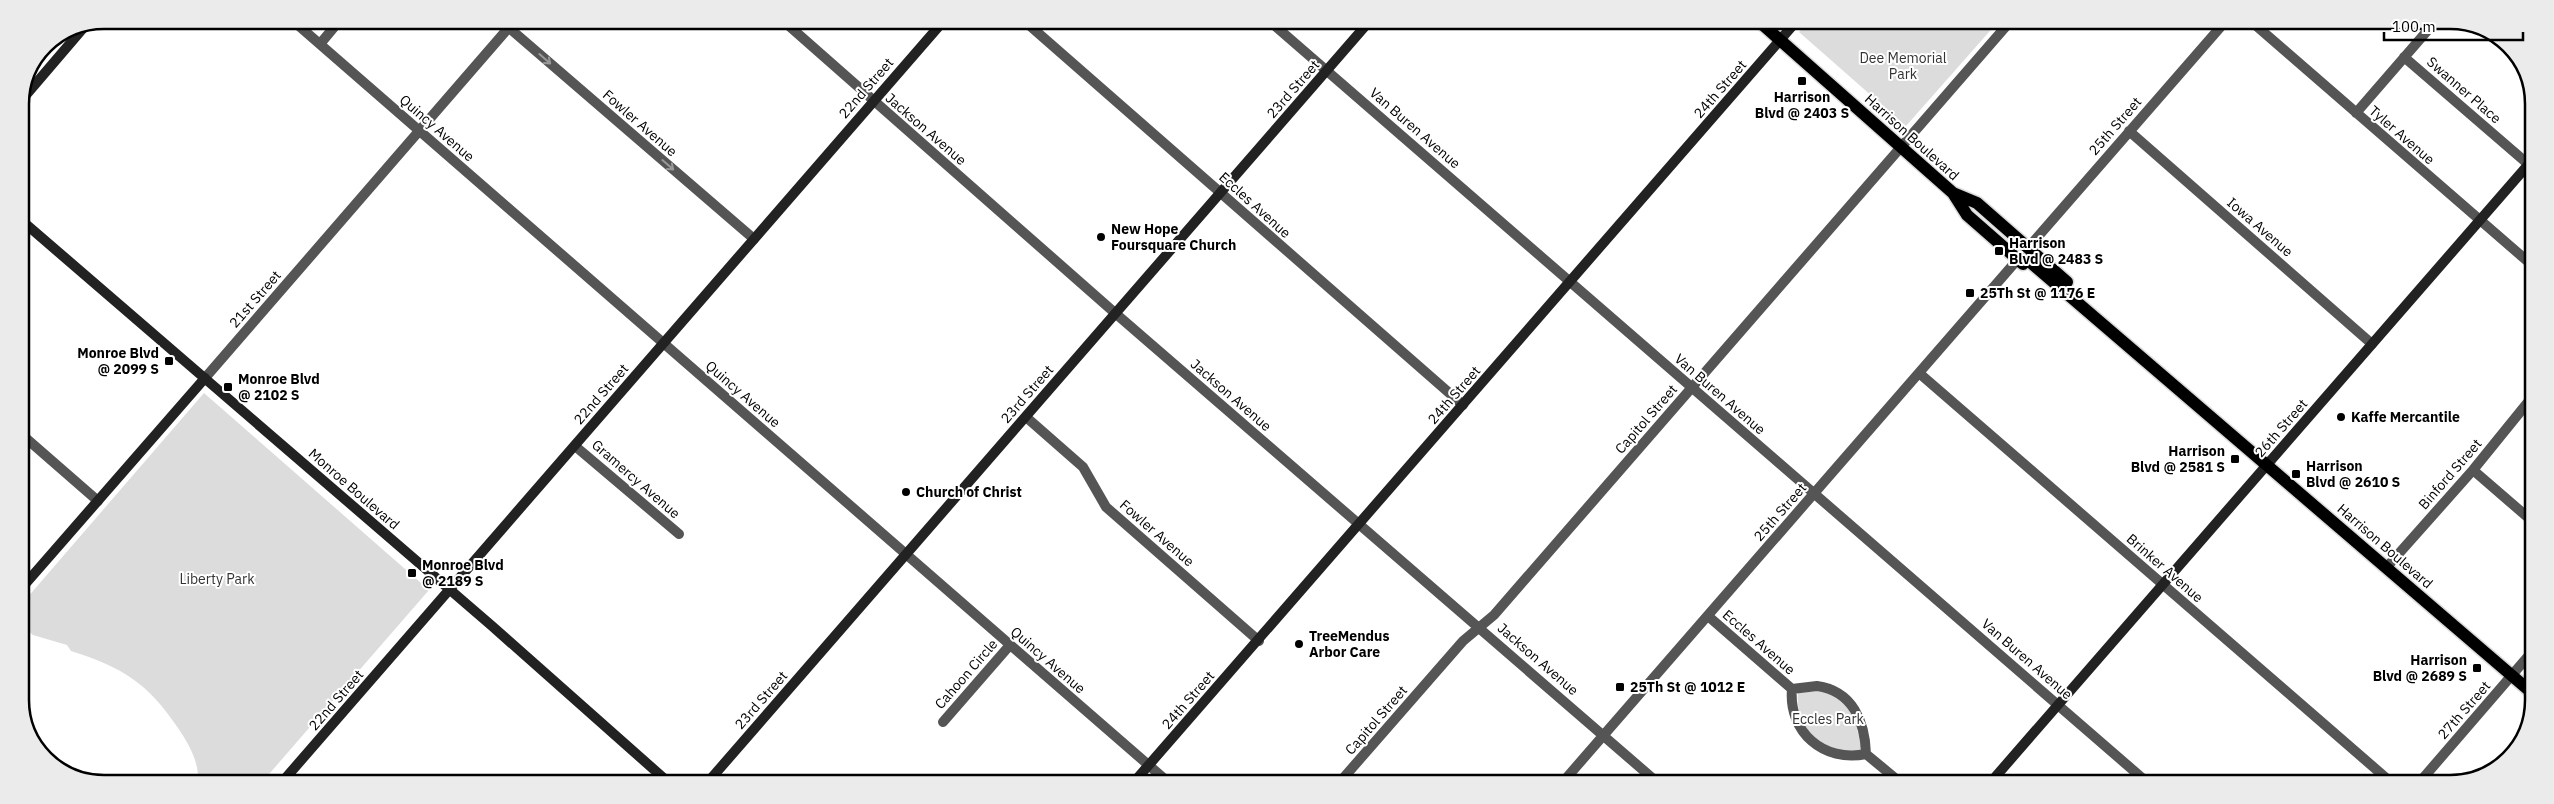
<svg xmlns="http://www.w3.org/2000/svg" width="2554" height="804" font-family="'IBM Plex Sans',sans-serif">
<rect width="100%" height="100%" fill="#fff"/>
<!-- green -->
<path fill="#dcdcdc" d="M1807 24H1996L1906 126 1799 32Z
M204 393 429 590 263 781H198C199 762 189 744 178 728 148 683 122 667 71 651L67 645 33 635 20 623V606Z
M1816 691C1851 696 1854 717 1861 745L1860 750C1825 756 1794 728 1798 693Z"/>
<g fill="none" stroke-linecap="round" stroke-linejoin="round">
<defs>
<path id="primary" d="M1762 24 1953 193 1967 215 2023 264
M1953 193 1977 203 2067 282
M2018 259 2029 261 2531 692"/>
</defs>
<!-- primary casing -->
<use href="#primary" stroke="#dbdbdb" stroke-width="15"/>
<!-- street -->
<path stroke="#555" stroke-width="10" d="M2253 23 2533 266
M788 25 1115 313 1658 783
M1029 25 1463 405
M1274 25 2149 784
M299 26 1168 782
M508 27 754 239
M320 44 335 26
M2404 57 2528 164
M2356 113 2434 23
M2129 131 2372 344
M2028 248 2224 23
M1919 373 2393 784
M205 378 510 26
M1026 417 1083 467 1106 507 1259 641
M20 433 98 501
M575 446 679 534
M2473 470 2532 521
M2386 568 2473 470 2533 396
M1708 616 1792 689
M1817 686C1853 691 1865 722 1866 754 1824 763 1788 732 1792 689Z
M943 722 1010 645
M1866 754 1901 783
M1339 783 1463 641 1494 615 2008 24
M1562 783 2018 259
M2418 784 2531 653"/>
<!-- secondary -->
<path stroke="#222" stroke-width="10" d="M20 102 85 26
M20 219 492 626 668 782
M20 590 205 378
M283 781 940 25
M708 782 1367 24
M1134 782 1794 24
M1990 783 2534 158"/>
<!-- primary -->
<use href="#primary" stroke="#000" stroke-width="12"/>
</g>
<!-- one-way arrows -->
<defs><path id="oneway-shaft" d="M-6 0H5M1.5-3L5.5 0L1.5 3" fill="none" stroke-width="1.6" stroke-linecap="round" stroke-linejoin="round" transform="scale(1.25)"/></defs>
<g stroke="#999">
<use href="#oneway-shaft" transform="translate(545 59) rotate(41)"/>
<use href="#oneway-shaft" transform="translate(668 165) rotate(41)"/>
</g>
<!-- markers -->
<g fill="#000" stroke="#fff" stroke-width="2">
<rect x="1797" y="76" width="10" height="10" rx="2.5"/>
<circle cx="1101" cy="237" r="5"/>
<rect x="1994" y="246" width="10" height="10" rx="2.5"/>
<rect x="1965" y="288" width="10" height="10" rx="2.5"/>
<rect x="164" y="356" width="10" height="10" rx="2.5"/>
<rect x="223" y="382" width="10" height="10" rx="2.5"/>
<circle cx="2341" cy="417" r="5"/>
<rect x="2230" y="454" width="10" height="10" rx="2.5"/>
<rect x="2291" y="469" width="10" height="10" rx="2.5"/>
<circle cx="906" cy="492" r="5"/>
<rect x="407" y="568" width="10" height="10" rx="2.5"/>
<circle cx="1299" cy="644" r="5"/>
<rect x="2472" y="663" width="10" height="10" rx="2.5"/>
<rect x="1615" y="682" width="10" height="10" rx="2.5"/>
</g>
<g text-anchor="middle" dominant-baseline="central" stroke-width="4" stroke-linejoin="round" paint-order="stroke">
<!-- park labels -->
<g font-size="14" fill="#333" stroke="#fff">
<text x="1903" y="58">Dee Memorial<tspan x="1903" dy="16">Park</tspan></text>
<text x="217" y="579">Liberty Park</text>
<text x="1828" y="719">Eccles Park</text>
</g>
<!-- street labels -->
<g font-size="14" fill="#000" stroke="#fff">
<text transform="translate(866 88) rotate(-49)">22nd Street</text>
<text transform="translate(1293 89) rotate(-49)">23rd Street</text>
<text transform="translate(1720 89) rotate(-49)">24th Street</text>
<text transform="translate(2464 90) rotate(41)">Swanner Place</text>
<text transform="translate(640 123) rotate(41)">Fowler Avenue</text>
<text transform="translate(2115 126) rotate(-49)">25th Street</text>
<text transform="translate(437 128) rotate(41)">Quincy Avenue</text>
<text transform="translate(1415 128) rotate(41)">Van Buren Avenue</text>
<text transform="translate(926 129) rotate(41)">Jackson Avenue</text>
<text transform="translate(2402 135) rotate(41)">Tyler Avenue</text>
<text transform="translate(1912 137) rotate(42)">Harrison Boulevard</text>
<text transform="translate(1255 205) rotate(42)">Eccles Avenue</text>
<text transform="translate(2260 227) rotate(41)">Iowa Avenue</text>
<text transform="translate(255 299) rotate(-49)">21st Street</text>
<text transform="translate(601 394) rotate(-49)">22nd Street</text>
<text transform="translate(743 394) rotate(41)">Quincy Avenue</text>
<text transform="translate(1027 394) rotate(-49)">23rd Street</text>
<text transform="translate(1720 394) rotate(41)">Van Buren Avenue</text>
<text transform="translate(1231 395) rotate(41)">Jackson Avenue</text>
<text transform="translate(1454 395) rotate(-49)">24th Street</text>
<text transform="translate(1646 419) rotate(-49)">Capitol Street</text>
<text transform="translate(2281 428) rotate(-49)">26th Street</text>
<text transform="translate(2450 474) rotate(-49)">Binford Street</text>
<text transform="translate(636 479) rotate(41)">Gramercy Avenue</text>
<text transform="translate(354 489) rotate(41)">Monroe Boulevard</text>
<text transform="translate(1780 512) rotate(-49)">25th Street</text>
<text transform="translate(1157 533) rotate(41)">Fowler Avenue</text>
<text transform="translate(2385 546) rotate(41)">Harrison Boulevard</text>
<text transform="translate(2165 568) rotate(41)">Brinker Avenue</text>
<text transform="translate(1759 642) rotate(41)">Eccles Avenue</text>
<text transform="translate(1538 659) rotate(41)">Jackson Avenue</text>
<text transform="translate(2027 659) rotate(41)">Van Buren Avenue</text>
<text transform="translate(1048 660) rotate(41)">Quincy Avenue</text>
<text transform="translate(966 674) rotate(-49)">Cahoon Circle</text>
<text transform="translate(336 700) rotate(-49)">22nd Street</text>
<text transform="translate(761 700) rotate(-49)">23rd Street</text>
<text transform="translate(1188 700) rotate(-49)">24th Street</text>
<text transform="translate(2464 710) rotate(-49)">27th Street</text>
<text transform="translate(1376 720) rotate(-49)">Capitol Street</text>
</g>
<!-- poi labels -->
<g font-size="14" font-weight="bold" fill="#000" stroke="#fff" text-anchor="start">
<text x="1802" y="97" text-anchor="middle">Harrison<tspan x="1802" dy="16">Blvd @ 2403 S</tspan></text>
<text x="1111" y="229">New Hope<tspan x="1111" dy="16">Foursquare Church</tspan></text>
<text x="2009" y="243">Harrison<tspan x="2009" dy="16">Blvd @ 2483 S</tspan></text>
<text x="1980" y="293">25Th St @ 1176 E</text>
<text x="159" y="353" text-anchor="end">Monroe Blvd<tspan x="159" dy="16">@ 2099 S</tspan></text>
<text x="238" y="379">Monroe Blvd<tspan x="238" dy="16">@ 2102 S</tspan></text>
<text x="2351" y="417">Kaffe Mercantile</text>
<text x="2225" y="451" text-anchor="end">Harrison<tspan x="2225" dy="16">Blvd @ 2581 S</tspan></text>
<text x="2306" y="466">Harrison<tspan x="2306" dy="16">Blvd @ 2610 S</tspan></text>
<text x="916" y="492">Church of Christ</text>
<text x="422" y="565">Monroe Blvd<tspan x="422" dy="16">@ 2189 S</tspan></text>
<text x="1309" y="636">TreeMendus<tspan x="1309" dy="16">Arbor Care</tspan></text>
<text x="2467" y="660" text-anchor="end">Harrison<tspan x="2467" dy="16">Blvd @ 2689 S</tspan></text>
<text x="1630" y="687">25Th St @ 1012 E</text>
</g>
</g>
<!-- crop -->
<path d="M0 0H2554V804H0ZM104 29H2450A75 75 0 0 1 2525 104V700A75 75 0 0 1 2450 775H104A75 75 0 0 1 29 700V104A75 75 0 0 1 104 29Z" fill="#ebebeb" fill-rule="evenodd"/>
<path fill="none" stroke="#000" stroke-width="2.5" d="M104 29H2450A75 75 0 0 1 2525 104V700A75 75 0 0 1 2450 775H104A75 75 0 0 1 29 700V104A75 75 0 0 1 104 29Z"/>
<!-- scale -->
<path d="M2384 32v8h139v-8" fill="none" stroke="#000000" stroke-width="2.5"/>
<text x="2392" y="32" font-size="15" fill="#000000" stroke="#ffffff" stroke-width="4" paint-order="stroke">100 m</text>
</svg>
